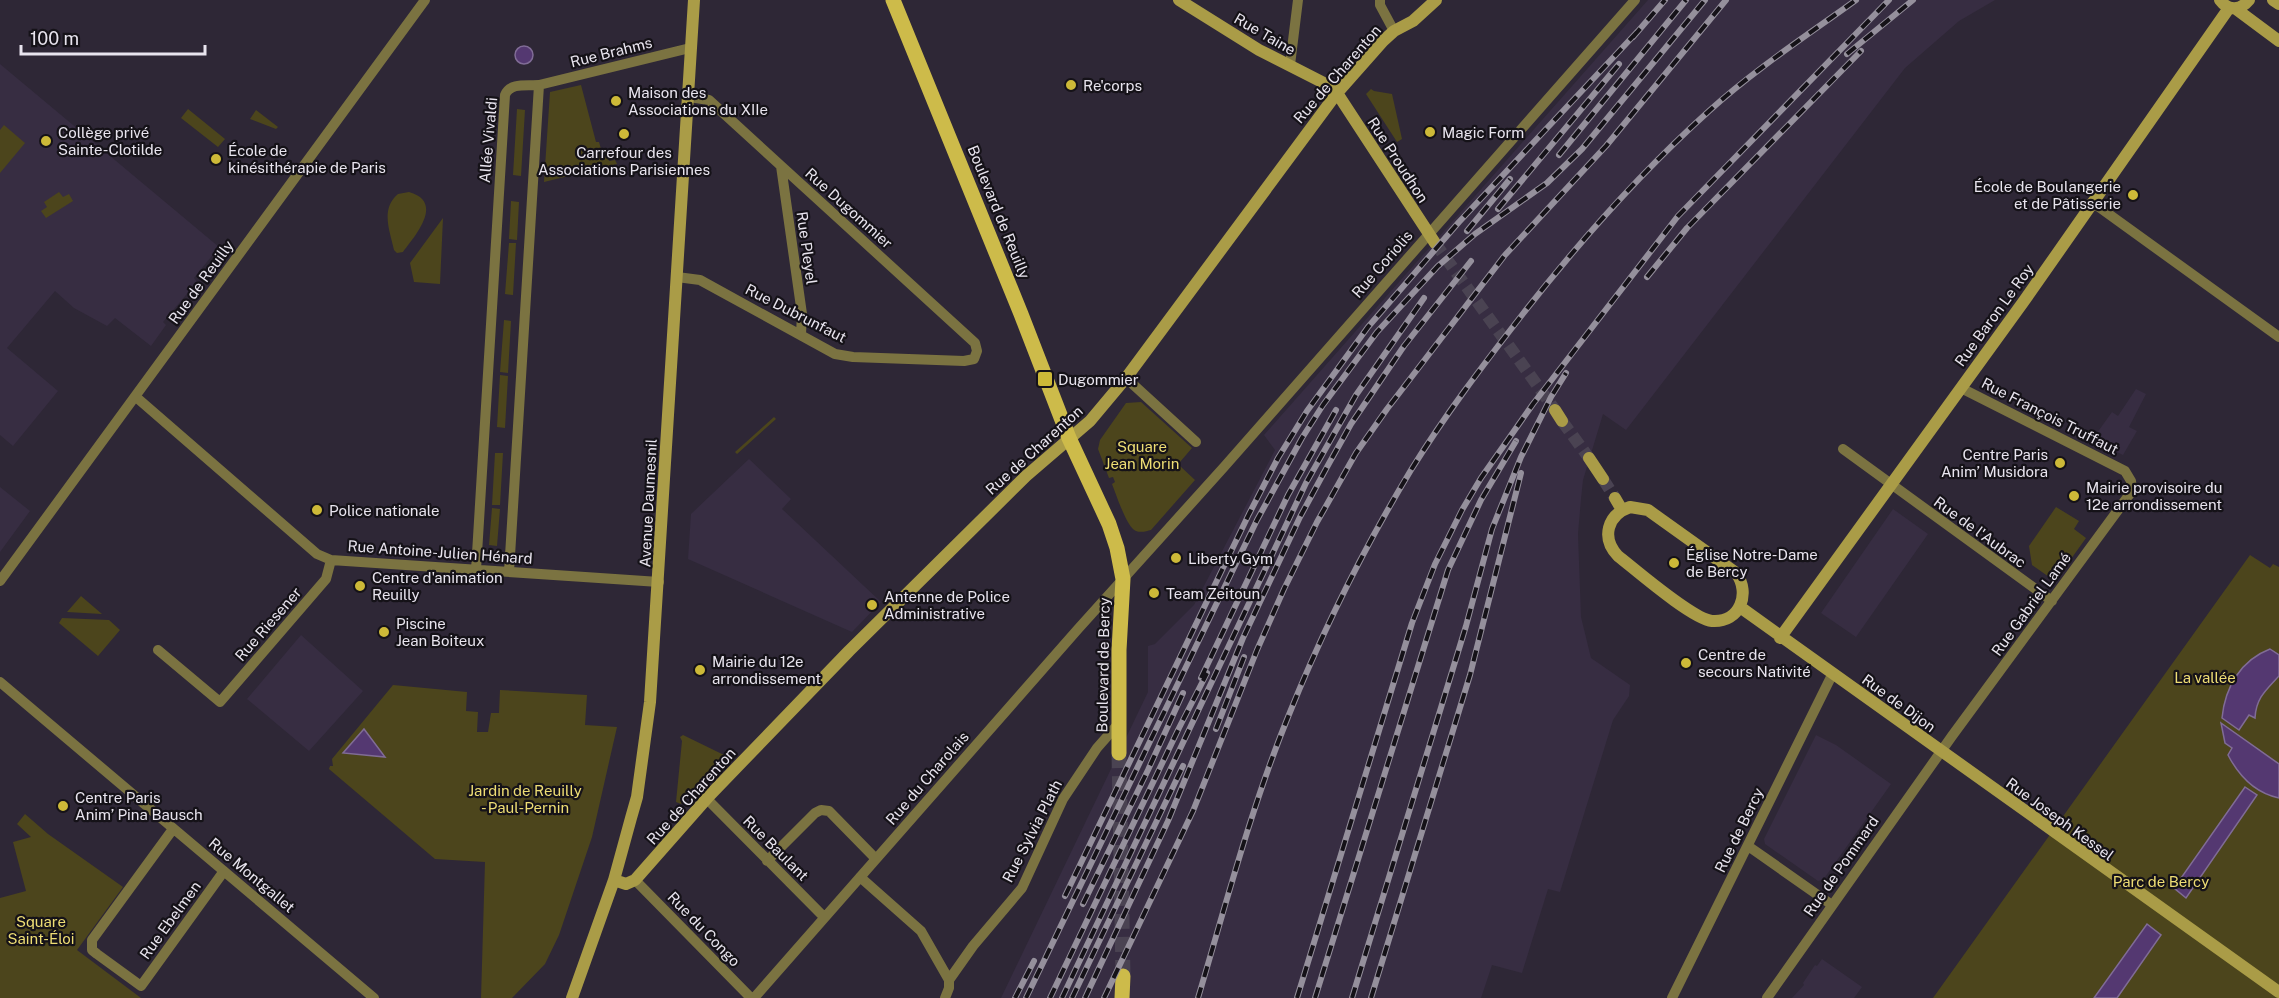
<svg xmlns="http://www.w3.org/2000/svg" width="2279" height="998" font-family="'Public Sans',sans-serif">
<rect width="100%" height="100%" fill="#2e2736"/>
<!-- built -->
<path fill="#372d42" d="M1648 0H1995L1959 21 1905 68 1626 430 1603 414 1583 480 1581 499 1578 534 1581 617 1591 658 1630 685 1629 696 1613 720 1560 892 1548 889 1522 973 1492 965 1481 998H1001L1148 692V646L1155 644 1194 605 1275 450 1264 435Z
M0 64 219 247 194 278 197 282 163 322 166 325 151 346 115 318 107 326 74 308 55 291 7 348 58 391 13 446 0 435Z
M2136 389 2146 394 2129 427 2137 431 2123 455 2092 440 2112 412 2118 416Z
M749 459 791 499 782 509 881 602 852 632 688 559 691 514Z
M0 487 30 511 0 552Z
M1893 509 1928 534 1856 637 1821 613Z
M301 635 363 691 309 751 247 699Z
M1816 735 1836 745 1891 784 1823 880 1818 881 1765 844 1764 839Z
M1822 959 1862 987 1854 998H1792L1804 985 1803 983 1815 965 1817 966Z"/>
<!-- green -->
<path fill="#4c451c" d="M581 85 596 142H599L603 156 607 155 609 161 615 160 617 164 544 182 550 92Z
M1371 89 1374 91 1392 94 1402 139 1397 142 1366 94Z
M188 109 225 139 218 147 181 118Z
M517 109 525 110 521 176 513 175Z
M256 110 278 127 276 129 250 119Z
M4 125 25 143 0 173V130Z
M59 192 63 197 69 194 73 201 46 218 41 211 47 207 44 202Z
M409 192C445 202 415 236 403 252L397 253 394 250C390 231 380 209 398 194Z
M511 201 519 202 517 240 509 239Z
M443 218 440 284 414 282 410 263Z
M509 243H516L513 295 505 294Z
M504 320 511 321 508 373 500 372Z
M500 375 508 376 505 428 497 427Z
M1141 402 1192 448 1180 462V466L1195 480 1151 530C1147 531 1141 533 1136 531 1127 528 1116 494 1112 484L1115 482 1113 477 1109 478 1098 449 1100 440 1126 403Z
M774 417 776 419 737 454 735 452Z
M495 453H503L500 505H492Z
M2056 507 2079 521 2074 529 2086 538 2058 577 2052 579 2032 565 2029 546Z
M492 508 500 509 497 546 489 545Z
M2250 555 2270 568 2273 564 2279 567V998H1933Z
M81 596 102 614 67 612Z
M62 618 109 620 120 630 98 656 59 623Z
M393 685 467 692 466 711 478 712 477 732H488L491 713H499L500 690 587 695 585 725 617 727 592 837 559 935 545 964 512 998H481L485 862 435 859 329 769 330 766H333L332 759Z
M683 735 722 754H726L727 758 723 759 681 804 676 802 682 741 680 737Z
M25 814 48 834 123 887 77 950 141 998H0V898L26 891 13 842 31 837 17 824Z"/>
<!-- water -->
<path fill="#543871" stroke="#806c96" stroke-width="1.5" d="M515 55a9 9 0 1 1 18 0a9 9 0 1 1-18 0Z
M2270 649 2279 655V676C2266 690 2256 698 2255 718L2249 715 2239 730 2222 718C2225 687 2241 660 2270 649Z
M2221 723 2279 764V798C2255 793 2239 776 2228 755L2232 748 2225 743Z
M364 729 385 757 343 753Z
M2245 787 2257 795 2186 898 2174 888Z
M2147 924 2161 935 2117 998H2094Z"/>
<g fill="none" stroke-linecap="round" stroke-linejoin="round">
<!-- secondary-tunnel -->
<path stroke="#4a4352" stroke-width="12" stroke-dasharray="12 6" stroke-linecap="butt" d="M1435 243 1555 410
M1562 421 1589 458
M1603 479 1615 498"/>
<!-- primary-tunnel -->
<path stroke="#4a4352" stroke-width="15" stroke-dasharray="15 8" stroke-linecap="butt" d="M1119 753 1123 976"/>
<!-- street -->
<path stroke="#7b7341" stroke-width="10" d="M1380 0V5L1394 31
M1290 65 1298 0
M539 85 690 48
M781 166 802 314 801 334
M2092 202 2279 337
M677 277 700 280 835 354 853 357 964 361 974 359 977 351 975 343 709 100 689 97
M1126 378 1196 442
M136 397 317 554 331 560 659 582
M1843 449 2052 601
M476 570 505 95C510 82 528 86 539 85L509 572
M0 581 425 0
M158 650 220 702 326 579 331 560
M0 682 374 998
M707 799 824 917
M173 829 92 940V950L97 954 141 986 224 871
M1748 846 1832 905
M767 861 815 813 821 810 829 811 876 859
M860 877 921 931 949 980V988L945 998
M635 880 751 998
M949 980 973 946 1022 888 1063 799 1097 748 1119 723
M754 998 1078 629 1224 467 1635 0
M1672 998 1832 675
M1767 998 1952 736 2132 491 2131 481 2125 471 1961 388"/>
<!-- secondary -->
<path stroke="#aa9c47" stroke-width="12" d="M1179 0 1259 50 1322 82 1337 93 1435 243
M2220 0C2228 11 2240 11 2249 0
M2273 0 2279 4
M2236 9 2279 41
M1555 410 1562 421
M1589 458 1603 479
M1615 498 1622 510
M1630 507 1648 510 1736 573C1751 593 1740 623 1712 621 1692 619 1636 570 1618 556 1601 538 1607 515 1630 507Z
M1740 607 2279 992
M1780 638 2024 301 2229 8
M614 880 626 884 635 880 709 796 849 651 1026 476 1090 421 1126 378 1337 93 1383 41 1394 31 1413 21 1436 0
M572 998 614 880 631 818 637 797 650 702 694 0"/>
<!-- primary -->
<path stroke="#cdbb4a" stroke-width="15" d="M893 0 1021 314 1069 438 1109 524 1117 548 1123 579 1119 650V753
M1122 998 1123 976"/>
<defs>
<path id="rail" d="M1633 37 1665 0
M1847 54 1913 0
M1559 155 1686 0
M1498 209 1619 64
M1467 231 1510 179
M1647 277 1687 228 1861 51
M1201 678 1288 495 1336 410
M1216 729 1244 657
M1065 896 1249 514 1278 458 1307 411 1368 327 1459 222 1638 31
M1083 904 1148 770 1183 693
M1015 998 1034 961
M1026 998 1257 520 1302 438 1323 405 1377 332 1438 266 1475 234 1547 183 1582 149 1705 0
M1050 998 1179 728 1207 673
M1062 998 1306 483 1356 395 1424 298
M1072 998 1183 766
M1085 998 1168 821 1243 638 1300 517 1327 467 1351 424 1404 346 1471 261
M1104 998 1193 811 1257 650 1284 589 1317 522 1356 453 1387 409 1505 255 1606 146 1726 0
M1198 998C1226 904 1251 808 1288 717 1322 632 1364 548 1411 470 1445 415 1483 365 1522 315 1579 242 1640 173 1709 111 1754 70 1806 36 1856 0
M1297 998 1412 623 1435 564 1462 510 1481 478 1533 404 1678 216 1889 0
M1315 998 1448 570 1481 500 1516 441
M1352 998 1466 626 1492 529 1521 457 1551 397 1566 373
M1371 998 1470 675 1521 473"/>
</defs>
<!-- rail casing -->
<use href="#rail" stroke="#95909c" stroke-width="6"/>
<!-- rail -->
<use href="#rail" stroke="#151218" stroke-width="4" stroke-dasharray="11" stroke-linecap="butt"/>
</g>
<!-- markers -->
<g fill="#cdb938" stroke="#151218" stroke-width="2">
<circle cx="1071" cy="85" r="6"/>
<circle cx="616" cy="101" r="6"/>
<circle cx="1430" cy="132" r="6"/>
<circle cx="624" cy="134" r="6"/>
<circle cx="46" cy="141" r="6"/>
<circle cx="216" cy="159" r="6"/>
<circle cx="2133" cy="195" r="6"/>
<rect x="1037" y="371" width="16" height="16" rx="3"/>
<circle cx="2060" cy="463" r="6"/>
<circle cx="2074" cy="496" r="6"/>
<circle cx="317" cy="510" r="6"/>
<circle cx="1176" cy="558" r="6"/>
<circle cx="1674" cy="563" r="6"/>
<circle cx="360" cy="586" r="6"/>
<circle cx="1154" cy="593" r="6"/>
<circle cx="872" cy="605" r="6"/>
<circle cx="384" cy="632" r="6"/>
<circle cx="1686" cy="663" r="6"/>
<circle cx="700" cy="670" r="6"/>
<circle cx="63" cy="806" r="6"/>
</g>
<g text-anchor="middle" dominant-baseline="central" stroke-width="4.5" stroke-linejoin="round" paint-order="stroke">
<!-- street labels -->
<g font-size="15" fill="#e8e4ee" stroke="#151218">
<text transform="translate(1265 34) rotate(30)">Rue Taine</text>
<text transform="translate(611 52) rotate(-14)">Rue Brahms</text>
<text transform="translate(1337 74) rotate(-49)">Rue de Charenton</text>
<text transform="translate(488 140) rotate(-85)">Allée Vivaldi</text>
<text transform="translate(1398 160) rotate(57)">Rue Proudhon</text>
<text transform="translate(849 208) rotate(42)">Rue Dugommier</text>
<text transform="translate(999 212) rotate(68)">Boulevard de Reuilly</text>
<text transform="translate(807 248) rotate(82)">Rue Pleyel</text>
<text transform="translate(1382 264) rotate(-49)">Rue Coriolis</text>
<text transform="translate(201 282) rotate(-54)">Rue de Reuilly</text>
<text transform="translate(796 313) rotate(27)">Rue Dubrunfaut</text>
<text transform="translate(1994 315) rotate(-54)">Rue Baron Le Roy</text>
<text transform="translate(2050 416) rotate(27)">Rue François Truffaut</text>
<text transform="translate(1034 450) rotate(-42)">Rue de Charenton</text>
<text transform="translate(648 503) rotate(-87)">Avenue Daumesnil</text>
<text transform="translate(1980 532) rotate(36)">Rue de l'Aubrac</text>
<text transform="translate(440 552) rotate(4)">Rue Antoine-Julien Hénard</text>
<text transform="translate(2031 604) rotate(-54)">Rue Gabriel Lamé</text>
<text transform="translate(268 624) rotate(-49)">Rue Riesener</text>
<text transform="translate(1103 665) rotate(-89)">Boulevard de Bercy</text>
<text transform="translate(1899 703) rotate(36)">Rue de Dijon</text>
<text transform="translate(927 778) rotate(-49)">Rue du Charolais</text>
<text transform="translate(691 796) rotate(-48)">Rue de Charenton</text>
<text transform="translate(2060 819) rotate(36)">Rue Joseph Kessel</text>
<text transform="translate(1739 830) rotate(-64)">Rue de Bercy</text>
<text transform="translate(1032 831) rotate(-63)">Rue Sylvia Plath</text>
<text transform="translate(776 848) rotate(45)">Rue Baulant</text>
<text transform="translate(1841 866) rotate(-55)">Rue de Pommard</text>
<text transform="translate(252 875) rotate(40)">Rue Montgallet</text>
<text transform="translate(170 920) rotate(-54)">Rue Ebelmen</text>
<text transform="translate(704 929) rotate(46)">Rue du Congo</text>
</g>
<!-- poi labels -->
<g font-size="15" fill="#e8e4ee" stroke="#151218" text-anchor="start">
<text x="1083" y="85">Re'corps</text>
<text x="628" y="92">Maison des<tspan x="628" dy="17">Associations du XIIe</tspan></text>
<text x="58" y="132">Collège privé<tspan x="58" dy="17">Sainte-Clotilde</tspan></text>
<text x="1442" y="132">Magic Form</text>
<text x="228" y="150">École de<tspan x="228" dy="17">kinésithérapie de Paris</tspan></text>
<text x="624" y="152" text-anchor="middle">Carrefour des<tspan x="624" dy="17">Associations Parisiennes</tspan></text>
<text x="2121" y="186" text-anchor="end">École de Boulangerie<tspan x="2121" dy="17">et de Pâtisserie</tspan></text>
<text x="1058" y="379">Dugommier</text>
<text x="2048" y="454" text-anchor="end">Centre Paris<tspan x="2048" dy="17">Anim’ Musidora</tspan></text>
<text x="2086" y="487">Mairie provisoire du<tspan x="2086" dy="17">12e arrondissement</tspan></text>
<text x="329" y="510">Police nationale</text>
<text x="1686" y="554">Église Notre-Dame<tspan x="1686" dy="17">de Bercy</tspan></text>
<text x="1188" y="558">Liberty Gym</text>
<text x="372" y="577">Centre d'animation<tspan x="372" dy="17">Reuilly</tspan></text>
<text x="1166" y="593">Team Zeitoun</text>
<text x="884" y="596">Antenne de Police<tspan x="884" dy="17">Administrative</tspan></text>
<text x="396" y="623">Piscine<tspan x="396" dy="17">Jean Boiteux</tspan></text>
<text x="1698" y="654">Centre de<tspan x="1698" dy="17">secours Nativité</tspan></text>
<text x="712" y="661">Mairie du 12e<tspan x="712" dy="17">arrondissement</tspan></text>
<text x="75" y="797">Centre Paris<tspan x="75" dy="17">Anim’ Pina Bausch</tspan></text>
</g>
<!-- park labels -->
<g font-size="15" fill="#eedd74" stroke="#151218">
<text x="1142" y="446">Square<tspan x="1142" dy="17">Jean Morin</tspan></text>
<text x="2205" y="677">La vallée</text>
<text x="525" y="790">Jardin de Reuilly<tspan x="525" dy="17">- Paul-Pernin</tspan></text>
<text x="2161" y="881">Parc de Bercy</text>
<text x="41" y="921">Square<tspan x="41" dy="17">Saint-Éloi</tspan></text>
</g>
</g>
<!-- scale -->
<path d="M21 45v9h184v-9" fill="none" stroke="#e8e4ee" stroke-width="3"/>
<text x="30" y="45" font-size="18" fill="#e8e4ee" stroke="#151218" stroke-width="4.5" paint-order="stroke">100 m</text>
</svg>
